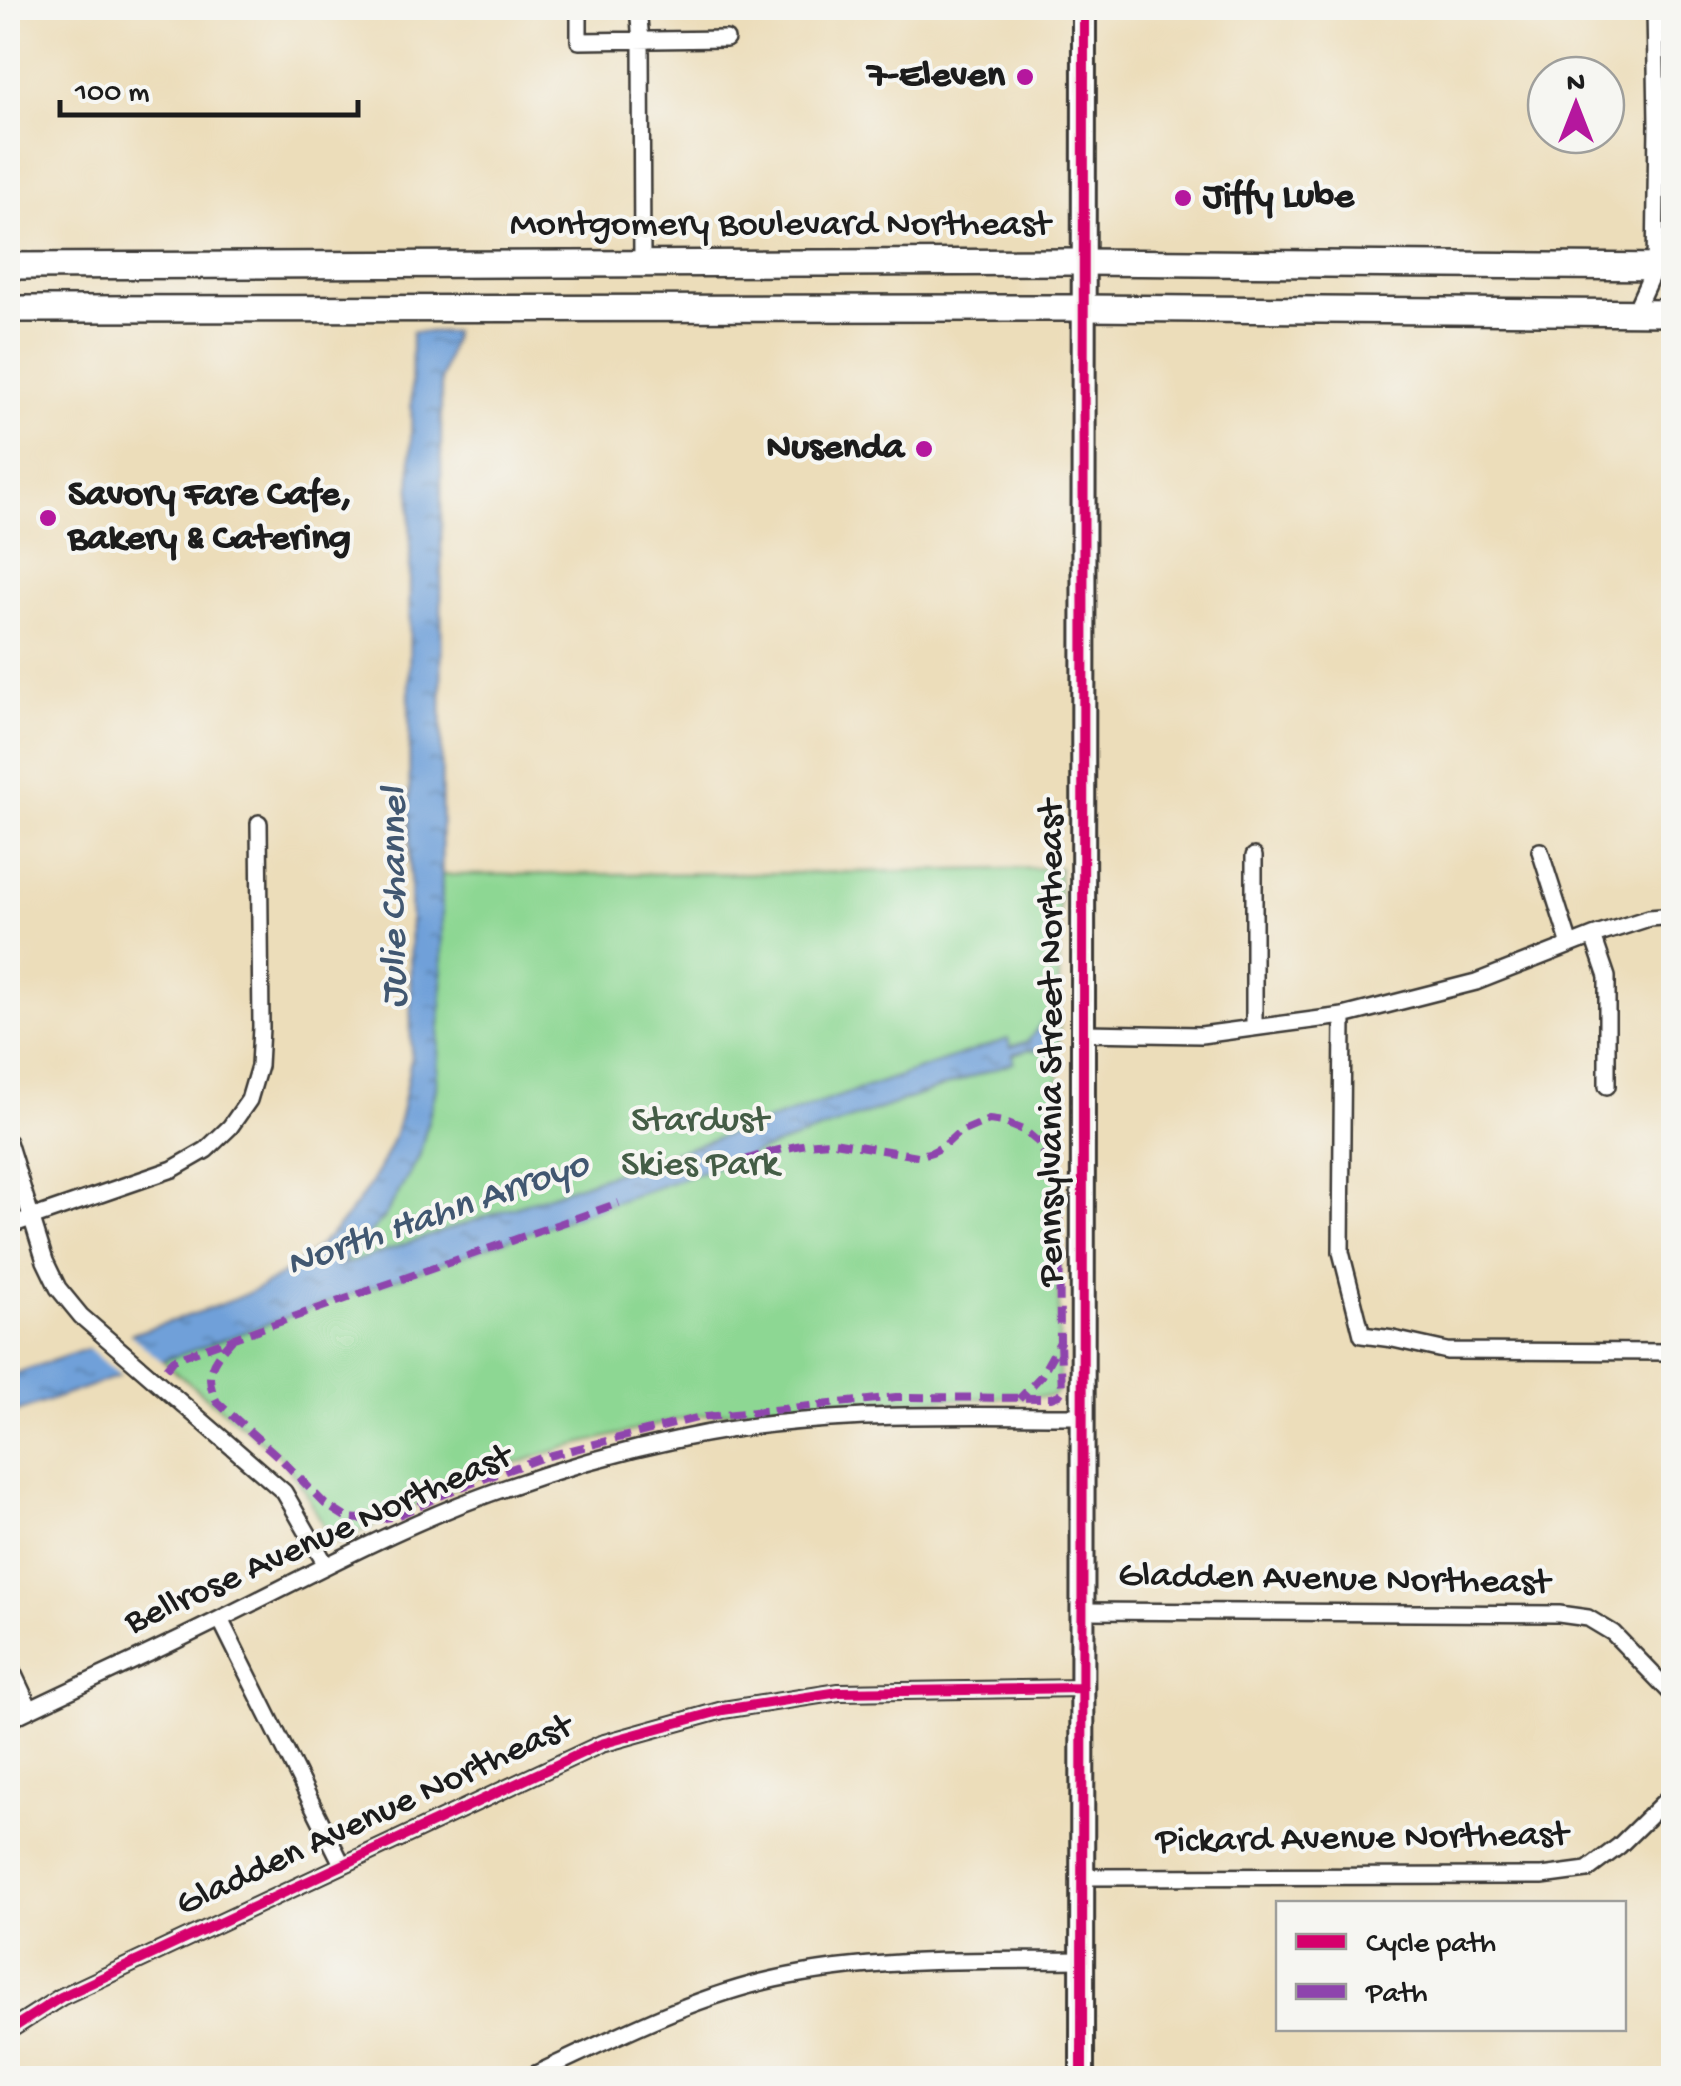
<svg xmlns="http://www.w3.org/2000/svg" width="1681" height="2086" font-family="'Gochi Hand',sans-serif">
<defs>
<pattern id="water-ripples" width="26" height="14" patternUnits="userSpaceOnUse" patternTransform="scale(2.5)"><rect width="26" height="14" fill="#6fa0d9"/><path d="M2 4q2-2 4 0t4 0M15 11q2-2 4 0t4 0" fill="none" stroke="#5a82af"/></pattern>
</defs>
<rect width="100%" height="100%" fill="#f6f6f2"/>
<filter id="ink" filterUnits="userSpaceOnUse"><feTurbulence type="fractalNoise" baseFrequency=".01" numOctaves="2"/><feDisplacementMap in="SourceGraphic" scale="20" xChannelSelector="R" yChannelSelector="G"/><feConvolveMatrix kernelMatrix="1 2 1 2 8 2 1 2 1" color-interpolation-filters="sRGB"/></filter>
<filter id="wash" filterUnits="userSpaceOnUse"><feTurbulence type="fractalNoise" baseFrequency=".0048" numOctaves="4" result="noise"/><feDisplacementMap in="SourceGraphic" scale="40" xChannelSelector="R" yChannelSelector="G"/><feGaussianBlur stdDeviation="2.25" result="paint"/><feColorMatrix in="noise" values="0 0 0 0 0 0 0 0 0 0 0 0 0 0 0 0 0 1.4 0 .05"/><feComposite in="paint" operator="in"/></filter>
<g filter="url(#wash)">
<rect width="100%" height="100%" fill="#ecddba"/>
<!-- park -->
<path fill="#8dd793" stroke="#547a58" stroke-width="2.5" d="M1059 868V1389L1052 1396 786 1404 689 1417 564 1448 486 1473 338 1542 330 1539 304 1489 280 1456 162 1361 215 1342 339 1267 385 1216 419 1157 442 994 441 875 802 873Z"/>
<!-- water -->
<path fill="url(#water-ripples)" stroke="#465e7a" stroke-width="2.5" d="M412 332H454L441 379 442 994 436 1089 419 1157 385 1216 341 1266 1008 1039 1011 1047 1028 1041 1043 1021 1055 1054 1030 1049 1013 1054 1014 1062 8 1415V1376C56 1359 105 1343 153 1327 196 1313 243 1300 281 1275 328 1245 367 1199 389 1148 402 1120 405 1088 411 1059L409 686Z"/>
<!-- pier -->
<path fill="#ecddba" d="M126 1331 166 1365 125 1380 86 1346Z"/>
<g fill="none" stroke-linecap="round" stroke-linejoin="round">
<!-- stream -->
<path stroke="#6fa0d9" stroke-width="6" d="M1041 1040 1059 1034"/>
</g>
</g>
<g filter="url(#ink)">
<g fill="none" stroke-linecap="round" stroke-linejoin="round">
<defs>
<path id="street" d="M579 8V41L726 39
M638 8 641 41 642 264
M1634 313 1655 267 1657 124 1655 8
M1540 851 1570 945
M1254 856V1028
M1593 936 1607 977V1086
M1343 1016 1341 1252 1362 1335 1393 1339 1447 1351 1674 1352
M1083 1033 1201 1035 1343 1016 1476 982 1593 936 1649 918 1674 916
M8 1142 45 1261 58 1288 81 1316 284 1492 326 1565
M8 1226 173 1169 206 1150 230 1127 249 1100 259 1066 261 1027 259 823
M1083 1611 1559 1614 1588 1618 1613 1633 1674 1696
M220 1619 342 1864
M8 1662 30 1709
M8 1720C78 1686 150 1654 220 1619 299 1580 377 1538 459 1505 531 1477 608 1454 684 1438 815 1410 949 1416 1083 1416
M1082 1877 1542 1876 1587 1870 1619 1846 1674 1792
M8 2031 61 1997 601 1744 723 1710 839 1692 1083 1688
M527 2078C608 2041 688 1998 775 1979 875 1957 980 1961 1081 1960"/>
<path id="secondary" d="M1082 2078 1084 8"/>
<path id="primary" d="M8 266 1082 262 1674 267
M8 309 1083 308 1674 313"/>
</defs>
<!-- street casing -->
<use href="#street" stroke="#3b3934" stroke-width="20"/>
<!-- secondary casing -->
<use href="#secondary" stroke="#3b3934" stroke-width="28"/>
<!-- primary casing -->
<use href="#primary" stroke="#3b3934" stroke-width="30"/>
<!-- street -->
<use href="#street" stroke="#fff" stroke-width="15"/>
<!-- secondary -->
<use href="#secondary" stroke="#fff" stroke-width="22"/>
<!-- primary -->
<use href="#primary" stroke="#fff" stroke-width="25"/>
<!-- quiet -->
<path stroke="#8e44ad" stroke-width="8" stroke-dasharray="15 8" stroke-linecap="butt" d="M745 1160C775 1151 803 1142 834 1142L918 1156 932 1152 944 1146 958 1133 989 1120 1003 1122 1025 1131 1038 1142 1043 1153 1059 1208 1060 1342 1041 1376 1019 1399
M233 1338C213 1360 202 1373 217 1402L283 1461 325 1504 347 1518 374 1520 396 1516 456 1489 544 1457 697 1418 896 1397 1051 1398 1059 1395 1062 1391 1060 1342
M166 1368 174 1359 619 1203"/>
<defs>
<path id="cycleway" d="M8 2031 61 1997 601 1744 723 1710 839 1692 1083 1688
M1082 2078 1084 8"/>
</defs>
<!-- cycleway casing -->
<use href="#cycleway" stroke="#f6f6f2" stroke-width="16"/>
<!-- cycleway -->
<use href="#cycleway" stroke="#d6006c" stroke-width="10"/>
</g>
</g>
<!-- markers -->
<g fill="#b5179e" stroke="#f6f6f2" stroke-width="4">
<circle cx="1025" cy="77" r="10"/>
<circle cx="1183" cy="198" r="10"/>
<circle cx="924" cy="449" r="10"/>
<circle cx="48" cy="518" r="10"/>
</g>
<g text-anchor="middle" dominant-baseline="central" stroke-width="8" stroke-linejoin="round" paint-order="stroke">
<!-- poi labels -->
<g font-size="38" font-weight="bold" fill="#1c1c1c" stroke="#f6f6f2" text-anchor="end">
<text x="1005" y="77">7-Eleven</text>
<text x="1203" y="198" text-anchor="start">Jiffy Lube</text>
<text x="904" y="449">Nusenda</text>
<text x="68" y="496" text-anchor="start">Savory Fare Cafe,<tspan x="68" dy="44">Bakery &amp; Catering</tspan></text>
</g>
<!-- street labels -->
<g font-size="38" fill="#1c1c1c" stroke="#f6f6f2">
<text x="780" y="226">Montgomery Boulevard Northeast</text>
<text transform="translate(1053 1043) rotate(-90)">Pennsylvania Street Northeast</text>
<text transform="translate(319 1541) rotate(-24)">Bellrose Avenue Northeast</text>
<text transform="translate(1334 1581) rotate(1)">Gladden Avenue Northeast</text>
<text transform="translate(375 1817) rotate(-25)">Gladden Avenue Northeast</text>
<text transform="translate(1362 1840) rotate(-1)">Pickard Avenue Northeast</text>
</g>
<!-- park labels -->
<g font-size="38" fill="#445d46" stroke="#f6f6f2">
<text x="700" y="1122">Stardust<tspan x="700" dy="44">Skies Park</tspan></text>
</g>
<!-- water labels -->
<g font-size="40" font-style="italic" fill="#415771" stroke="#f6f6f2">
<text transform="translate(396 898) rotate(-90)">Julie Channel</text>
<text transform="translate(438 1216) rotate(-19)">North Hahn Arroyo</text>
</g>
</g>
<!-- margin -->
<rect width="1681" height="2086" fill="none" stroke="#f6f6f2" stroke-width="40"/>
<!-- legend -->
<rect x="1276" y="1901" width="350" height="130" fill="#f6f6f2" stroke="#9f9f9c" stroke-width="2.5"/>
<rect x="1296" y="1934" width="50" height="15" fill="#d6006c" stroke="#9f9f9c" stroke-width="2.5"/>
<text x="1366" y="1951" font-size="30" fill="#1c1c1c">Cycle path</text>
<rect x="1296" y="1984" width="50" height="15" fill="#8e44ad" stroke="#9f9f9c" stroke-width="2.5"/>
<text x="1366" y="2001" font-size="30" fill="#1c1c1c">Path</text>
<!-- north arrow -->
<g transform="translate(1576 105)"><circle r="48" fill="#f6f6f2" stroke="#9f9f9c" stroke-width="2.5"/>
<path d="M0-8L18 38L0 25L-18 38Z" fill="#b5179e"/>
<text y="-15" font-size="28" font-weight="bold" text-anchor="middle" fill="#1c1c1c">N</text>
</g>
<!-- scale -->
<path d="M60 100v15h298v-15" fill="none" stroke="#1c1c1c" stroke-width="5"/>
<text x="75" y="100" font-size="30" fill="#1c1c1c" stroke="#f6f6f2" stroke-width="8" paint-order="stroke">100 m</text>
</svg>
